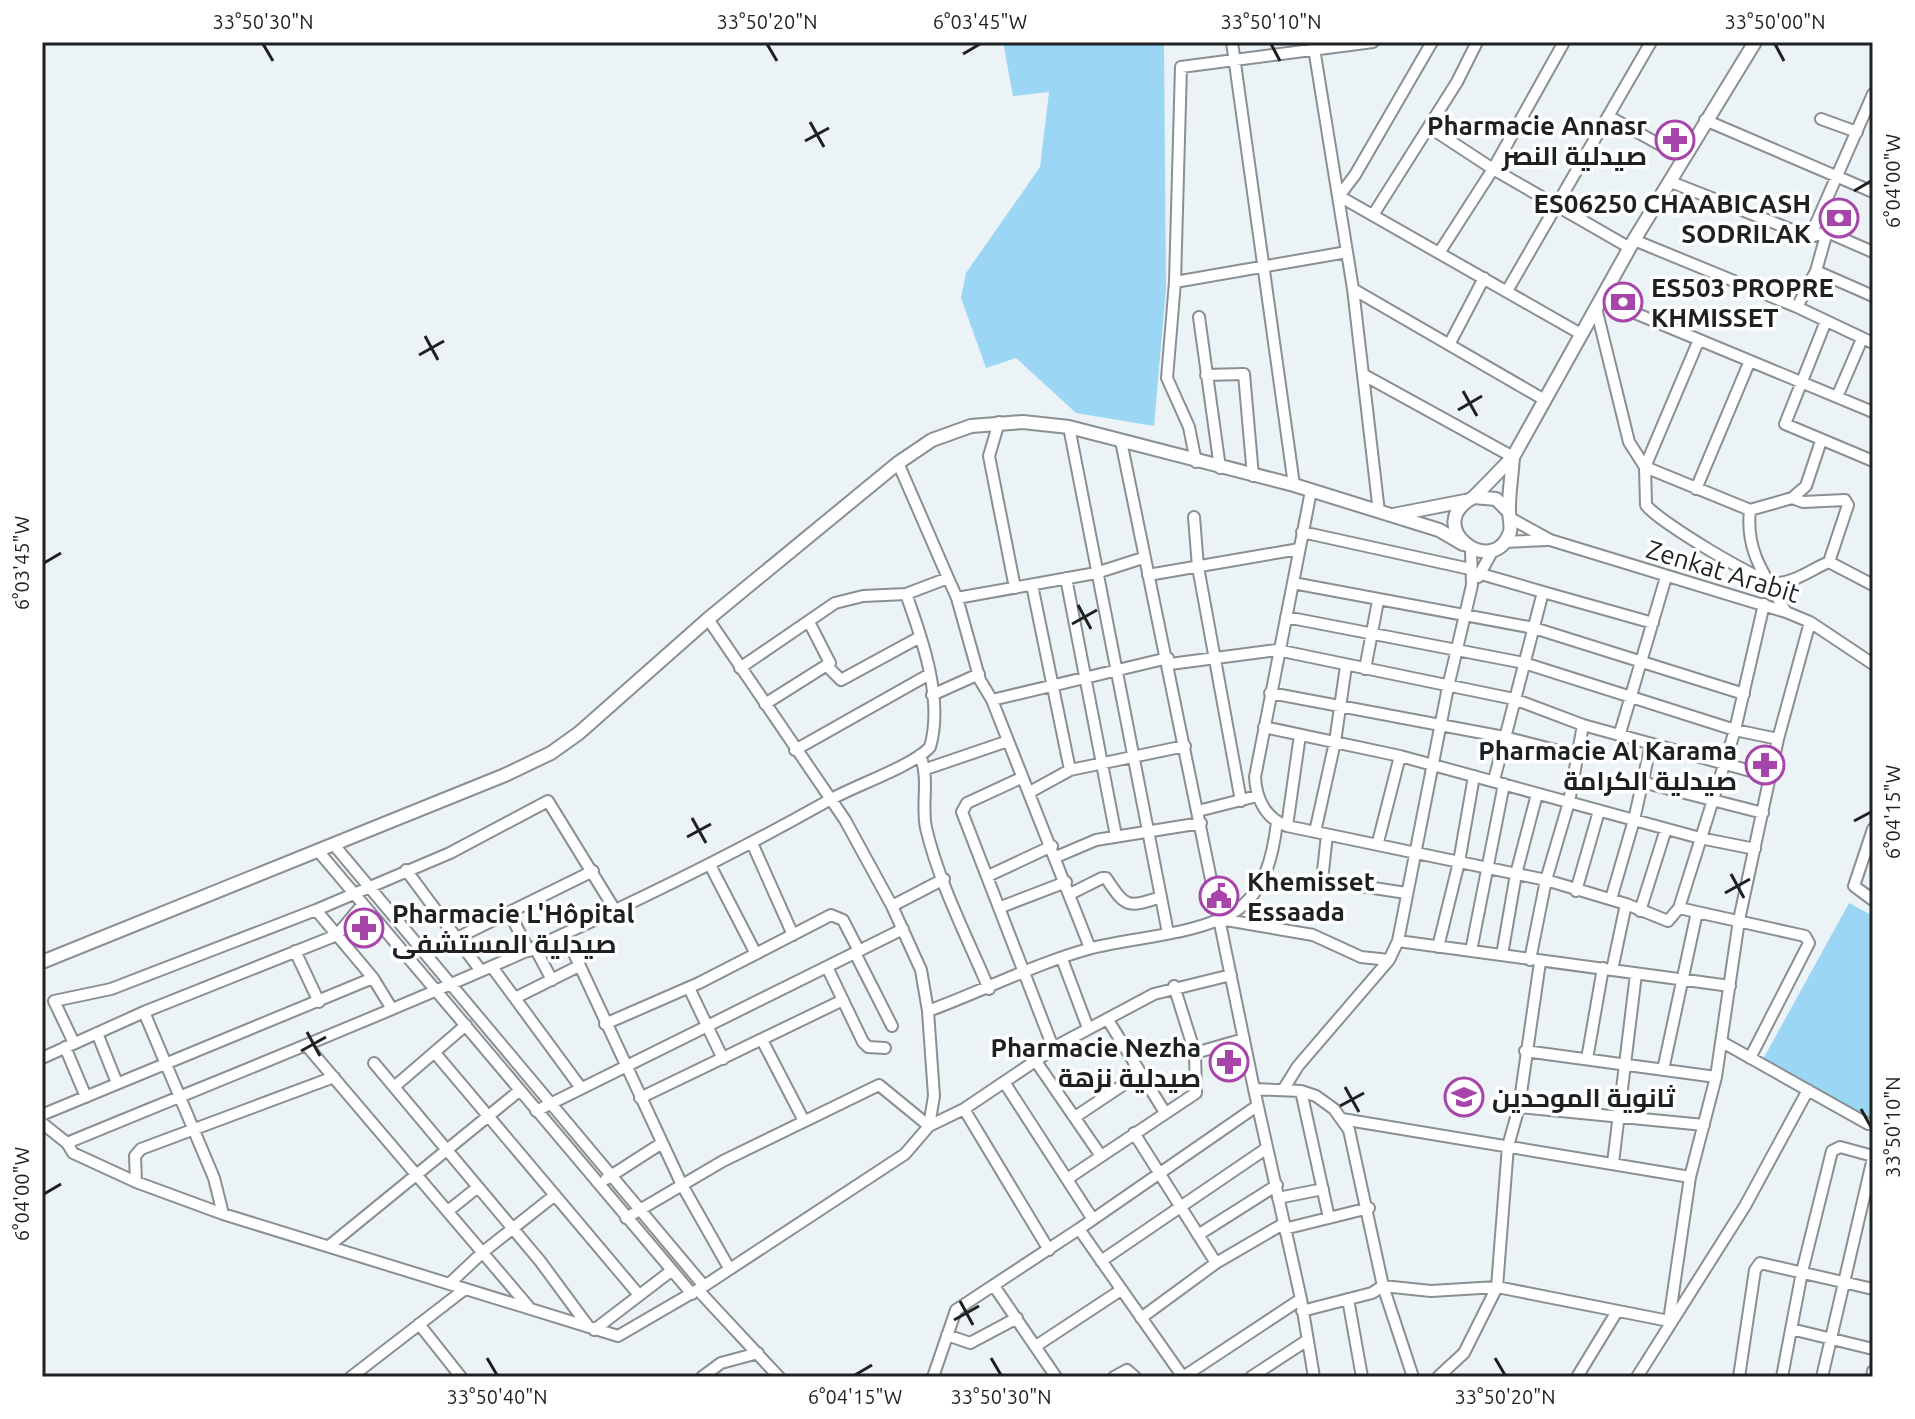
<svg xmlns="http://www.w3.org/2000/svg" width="1915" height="1419" font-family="Ubuntu,Cairo,sans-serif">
<rect width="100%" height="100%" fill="#ecf3f7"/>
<!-- green -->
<path fill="#9bd7f4" d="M1003 42H1164L1166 289 1154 426 1076 413 1016 358 986 368 961 298 966 273 1040 167 1049 92 1013 96Z
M1849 903 1873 916V1121L1762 1061Z"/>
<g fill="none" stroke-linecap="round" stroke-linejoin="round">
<defs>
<path id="minor" d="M1232 42 1294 485
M1313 42 1353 289 1379 512
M1432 42 1355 175 1339 196 1581 334
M1610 117 1684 158
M1821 119 1857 132
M1705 120 1873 192
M1429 127 1493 169 1630 248
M1671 182 1810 237 1827 232 1873 252
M1373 215 1457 82 1477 42
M1810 237 1873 94
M1634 240 1797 307 1873 343
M1439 253 1493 169 1564 42
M1816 271 1873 296
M1175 282 1347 252
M1353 289 1543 399
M1507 291 1651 42
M1601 299 1873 412
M1797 307 1816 271 1827 232
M1596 308 1629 442 1645 467 1750 510 1792 498 1806 486 1821 441
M1199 317 1220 468
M1826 321 1785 424 1873 461
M1698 342 1645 467 1646 505C1658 521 1758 582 1776 583 1794 583 1812 569 1829 562L1848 505 1845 500 1803 502 1792 498
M1450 343 1484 278
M1206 375 1244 374 1253 476
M1364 375 1513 457
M1837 397 1862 339
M999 422 989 456 1015 588
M1069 427 1168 933
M1121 441 1254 1089 1301 1299 1314 1377
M1196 462 1189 427 1167 378 1175 282 1181 67 1373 42
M898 463 948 578
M1696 489 1749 363
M1311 491 1255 777C1256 799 1266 819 1287 826L1546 880 1626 904 1668 921 1679 908 1805 936 1809 943 1750 1058
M1750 510C1745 552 1766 577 1786 612
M1194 517 1198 567 1241 801
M1510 518 1550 540 1786 612 1810 622 1873 664
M1302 532 1470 569
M1505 542 1547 540
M1829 562 1873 585
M1481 574 1543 592
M1148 575 1299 549
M1478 577 1493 550
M1066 578 1116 836
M1293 583 1534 628 1744 694
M1032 585 1070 770
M906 594 948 578 957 598
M1286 617 1524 663 1735 730 1778 739
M1170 664 1277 650 1514 699 1583 725 1769 776
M827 666 841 680 920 637
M1365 669 1378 601
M1270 693 1504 737 1575 755
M932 695 979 674
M992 700 980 680 957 598 1096 573 1143 558
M765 704 830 663 809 622
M1264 727 1400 756 1700 838 1755 849
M1620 733 1666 577
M795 750 928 675
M920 755C930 780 921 803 926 828 939 883 967 937 989 989
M926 769 1008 741
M1021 778 967 803 962 812 1054 1050
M1494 780 1543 592 1653 623
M1642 782 1763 813
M1030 792 1070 770 1185 746
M1198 811 1257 796
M1287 826 1300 735
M1873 829 1854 886 1873 900
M1315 832 1335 742 1346 666
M1327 835 1322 880 1406 893
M1378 842 1400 756
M752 843 793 935
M334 845 704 1286
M319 852 692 1294
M1056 857 1096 840 1201 823
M710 865 756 954
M406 870 481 971
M988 876 1052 846
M1576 891 1599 811
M1070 894 1102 878H1106C1126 908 1127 908 1161 897
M1611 899 1634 820 1651 744
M892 906 944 879
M1001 907 1066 882
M1679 908 1735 730 1764 604
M316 910 373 978 392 1009
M1640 911 1666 829
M509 912 529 951
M1220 919 1313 935 1361 957 1389 960
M565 934 682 1185 729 1268
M457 938 593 871
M1398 941 1730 986
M1438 947 1459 862 1474 776
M535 948 552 980
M1090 948 992 700 1168 658
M295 951 319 1002
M1471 951 1504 784
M855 953 892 1026
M1502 955 1516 874 1537 794
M1062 959 1088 1028
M1530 960 1546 880 1569 802 1583 725
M492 967 581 1088
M827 967 863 1042 868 1047 885 1048
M1612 970 1626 904
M689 988 723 1059
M515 998 579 966
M928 1011C983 991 1036 963 1092 948 1135 937 1196 935 1234 912 1265 892 1273 856 1277 822
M144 1012 214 1178 223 1214
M1108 1020 1164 1111
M605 1024 699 983 831 915 843 920 859 951
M97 1033 117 1083
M762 1040 804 1121
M1722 1042 1868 1124
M74 1043 54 1001 111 989 316 910 450 853 548 801 615 910
M306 1045 528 1306
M65 1047 86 1097
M1525 1051 1716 1077
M435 1053 639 1295
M1195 1053 1244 1039
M42 1058 144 1012 337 935 363 904
M1587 1059 1603 968
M1035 1060 1101 1156
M374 1063 540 1261 588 1326
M1663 1070 1697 912
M1004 1082 1092 1218
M394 1087 466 1025
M1254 1089 1301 1091 1316 1096 1334 1109 1349 1130 1383 1286 1372 1293 1302 1311
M1283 1090 1298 1066 1389 960 1398 941 1448 687 1472 585 1471 549
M1301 1091 1329 1218
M640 1098 843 1000
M1257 1106 1079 1229 1183 1377 1301 1299
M1519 1107 1704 1125
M964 1109 1049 1250
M536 1111 903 929
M44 1114 373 978
M1075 1117 1141 1073
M1342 1119 1690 1177
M42 1123 67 1143 73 1153 136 1182 223 1214 618 1336 704 1286 905 1154 929 1126 934 1096 928 1011 921 970 892 906 845 820 708 619
M1134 1133 1216 1263
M67 1143C323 1037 582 939 824 803 850 787 912 767 930 747 944 700 922 638 906 594L863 596 835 603 740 668
M1613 1163 1636 974
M606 1179 662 1143
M1067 1179 1196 1093 1195 1053 1174 986
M136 1182 135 1156 141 1149 334 1077
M1278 1198 1323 1189
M448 1211 478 1187
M626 1218 723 1161 879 1085 929 1126 964 1109 1062 1043 1154 994 1231 975
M1284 1229 1369 1208
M1198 1235 1277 1185
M329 1246 519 1091
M1101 1261 1267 1148
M449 1284 483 1252 555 1195
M994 1286 1056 1377
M698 1290 779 1377
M1348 1299 1362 1377
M1141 1318 1216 1263 1283 1224
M419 1324 461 1377
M1791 1329 1873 1349
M594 1330 671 1271
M947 1335 970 1343 1017 1318
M1036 1346 1121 1290
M351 1377 465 1289
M702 1377 721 1363 758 1353
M933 1377 956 1310 1079 1229
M1114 1377 1127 1370 1135 1377
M1251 1377 1306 1341
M1413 1377 1383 1286 1431 1291 1497 1287 1508 1146 1519 1107 1540 962
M1438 1377 1464 1353 1497 1287 1669 1321 1690 1177 1716 1077 1739 920 1778 739 1810 622
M1577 1377 1616 1313
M1637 1377 1745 1206 1808 1090
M1739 1377 1755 1270 1760 1263 1873 1289
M1782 1377 1802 1272 1832 1151 1840 1147 1873 1156
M1822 1377 1873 1158
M1872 1377 1873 1371"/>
<path id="major" d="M1474 497 1513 457 1634 240 1755 42
M1508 511 1496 499 1474 497C1420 525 1493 581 1510 532 1512 523 1508 516 1509 507 1509 491 1512 474 1513 457
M1393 515 1465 501
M42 962 505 775 551 753 579 733 708 619 898 463 932 440 971 426 1023 422 1069 427 1294 485 1439 530 1463 544"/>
</defs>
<!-- minor casing -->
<use href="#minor" stroke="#898f93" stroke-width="14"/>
<!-- major casing -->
<use href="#major" stroke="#898f93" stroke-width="16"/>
<!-- minor -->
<use href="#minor" stroke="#fff" stroke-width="10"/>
<!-- major -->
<use href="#major" stroke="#fff" stroke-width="12"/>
</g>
<!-- ticks -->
<path fill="none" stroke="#1e2122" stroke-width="3" d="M263 44 273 61M767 44 777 61M1271 44 1280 61M1775 44 1784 61M963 54 980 44M810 122 824 147M805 141 829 128M1854 191 1871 181M425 336 438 360M419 355 444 341M1463 391 1477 416M1458 410 1482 396M44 563 61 553M1078 605 1091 629M1072 624 1097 610M692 818 706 843M1854 821 1871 812M687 837 711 824M1731 874 1744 898M1725 893 1750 879M307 1032 320 1056M301 1051 326 1037M1345 1087 1359 1112M1340 1106 1364 1093M1861 1109 1871 1127M44 1194 61 1184M960 1301 973 1325M954 1320 979 1306M487 1358 497 1375M991 1358 1001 1375M1495 1358 1505 1375M855 1375 872 1365"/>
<!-- icons -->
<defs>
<symbol id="pharmacy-ring" viewBox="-11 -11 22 22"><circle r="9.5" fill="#fff" stroke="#a845ab" stroke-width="1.5"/><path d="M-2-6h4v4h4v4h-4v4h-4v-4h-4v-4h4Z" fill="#a845ab"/></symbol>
<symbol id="bank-ring" viewBox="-11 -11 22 22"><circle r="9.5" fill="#fff" stroke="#a845ab" stroke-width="1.5"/><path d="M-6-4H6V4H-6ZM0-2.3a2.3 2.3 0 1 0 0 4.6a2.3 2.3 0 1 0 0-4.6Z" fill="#a845ab"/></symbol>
<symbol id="civic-ring" viewBox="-11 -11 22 22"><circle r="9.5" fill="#fff" stroke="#a845ab" stroke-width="1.5"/><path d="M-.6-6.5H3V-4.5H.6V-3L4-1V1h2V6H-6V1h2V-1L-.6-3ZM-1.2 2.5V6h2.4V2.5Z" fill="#a845ab"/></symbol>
<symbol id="school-ring" viewBox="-11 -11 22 22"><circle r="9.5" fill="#fff" stroke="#a845ab" stroke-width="1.5"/><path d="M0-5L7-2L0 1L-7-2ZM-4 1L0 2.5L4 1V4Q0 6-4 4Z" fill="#a845ab"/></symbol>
</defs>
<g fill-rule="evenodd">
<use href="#pharmacy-ring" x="1653" y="118" width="44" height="44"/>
<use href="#bank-ring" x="1817" y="196" width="44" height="44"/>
<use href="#bank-ring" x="1601" y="280" width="44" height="44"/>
<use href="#pharmacy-ring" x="1743" y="743" width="44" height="44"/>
<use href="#civic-ring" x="1197" y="874" width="44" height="44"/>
<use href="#pharmacy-ring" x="342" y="906" width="44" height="44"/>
<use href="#pharmacy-ring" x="1207" y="1040" width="44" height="44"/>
<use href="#school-ring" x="1442" y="1075" width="44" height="44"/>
</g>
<g text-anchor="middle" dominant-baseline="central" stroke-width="7" stroke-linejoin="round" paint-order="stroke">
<!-- poi labels -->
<g font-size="26" font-weight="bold" fill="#1e2122" stroke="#fff" text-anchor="end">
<text x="1647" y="125">Pharmacie Annasr<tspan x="1647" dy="30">صيدلية النصر</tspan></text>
<text x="1811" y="203">ES06250 CHAABICASH<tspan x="1811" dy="30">SODRILAK</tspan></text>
<text x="1651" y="287" text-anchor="start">ES503 PROPRE<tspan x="1651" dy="30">KHMISSET</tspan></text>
<text x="1737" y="750">Pharmacie Al Karama<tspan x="1737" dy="30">صيدلية الكرامة</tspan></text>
<text x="1247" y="881" text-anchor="start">Khemisset<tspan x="1247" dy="30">Essaada</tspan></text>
<text x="392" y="913" text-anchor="start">Pharmacie L'Hôpital<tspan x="392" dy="30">صيدلية المستشفى</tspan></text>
<text x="1201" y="1047">Pharmacie Nezha<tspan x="1201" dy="30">صيدلية نزهة</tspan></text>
<text x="1492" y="1097" text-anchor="start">ثانوية الموحدين</text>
</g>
<!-- street labels -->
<g font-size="26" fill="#1e2122" stroke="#fff">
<text transform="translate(1723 571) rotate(17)">Zenkat Arabit</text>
</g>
</g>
<!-- border -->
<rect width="1915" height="1419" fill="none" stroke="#ffffff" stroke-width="88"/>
<rect x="44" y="44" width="1827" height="1331" fill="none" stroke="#1e2122" stroke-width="3"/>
<g font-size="20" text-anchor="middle" fill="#1e2122">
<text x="263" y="29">33°50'30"N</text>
<text x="767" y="29">33°50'20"N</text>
<text x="980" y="29">6°03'45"W</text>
<text x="1271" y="29">33°50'10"N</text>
<text x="1775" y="29">33°50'00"N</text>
<text transform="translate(1893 181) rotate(-90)" y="7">6°04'00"W</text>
<text transform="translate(22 563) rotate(-90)" y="7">6°03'45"W</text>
<text transform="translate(1893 812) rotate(-90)" y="7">6°04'15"W</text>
<text transform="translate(1893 1127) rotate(-90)" y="7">33°50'10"N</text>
<text transform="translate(22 1194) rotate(-90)" y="7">6°04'00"W</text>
<text x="497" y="1404">33°50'40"N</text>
<text x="855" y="1404">6°04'15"W</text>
<text x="1001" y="1404">33°50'30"N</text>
<text x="1505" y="1404">33°50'20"N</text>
</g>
</svg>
